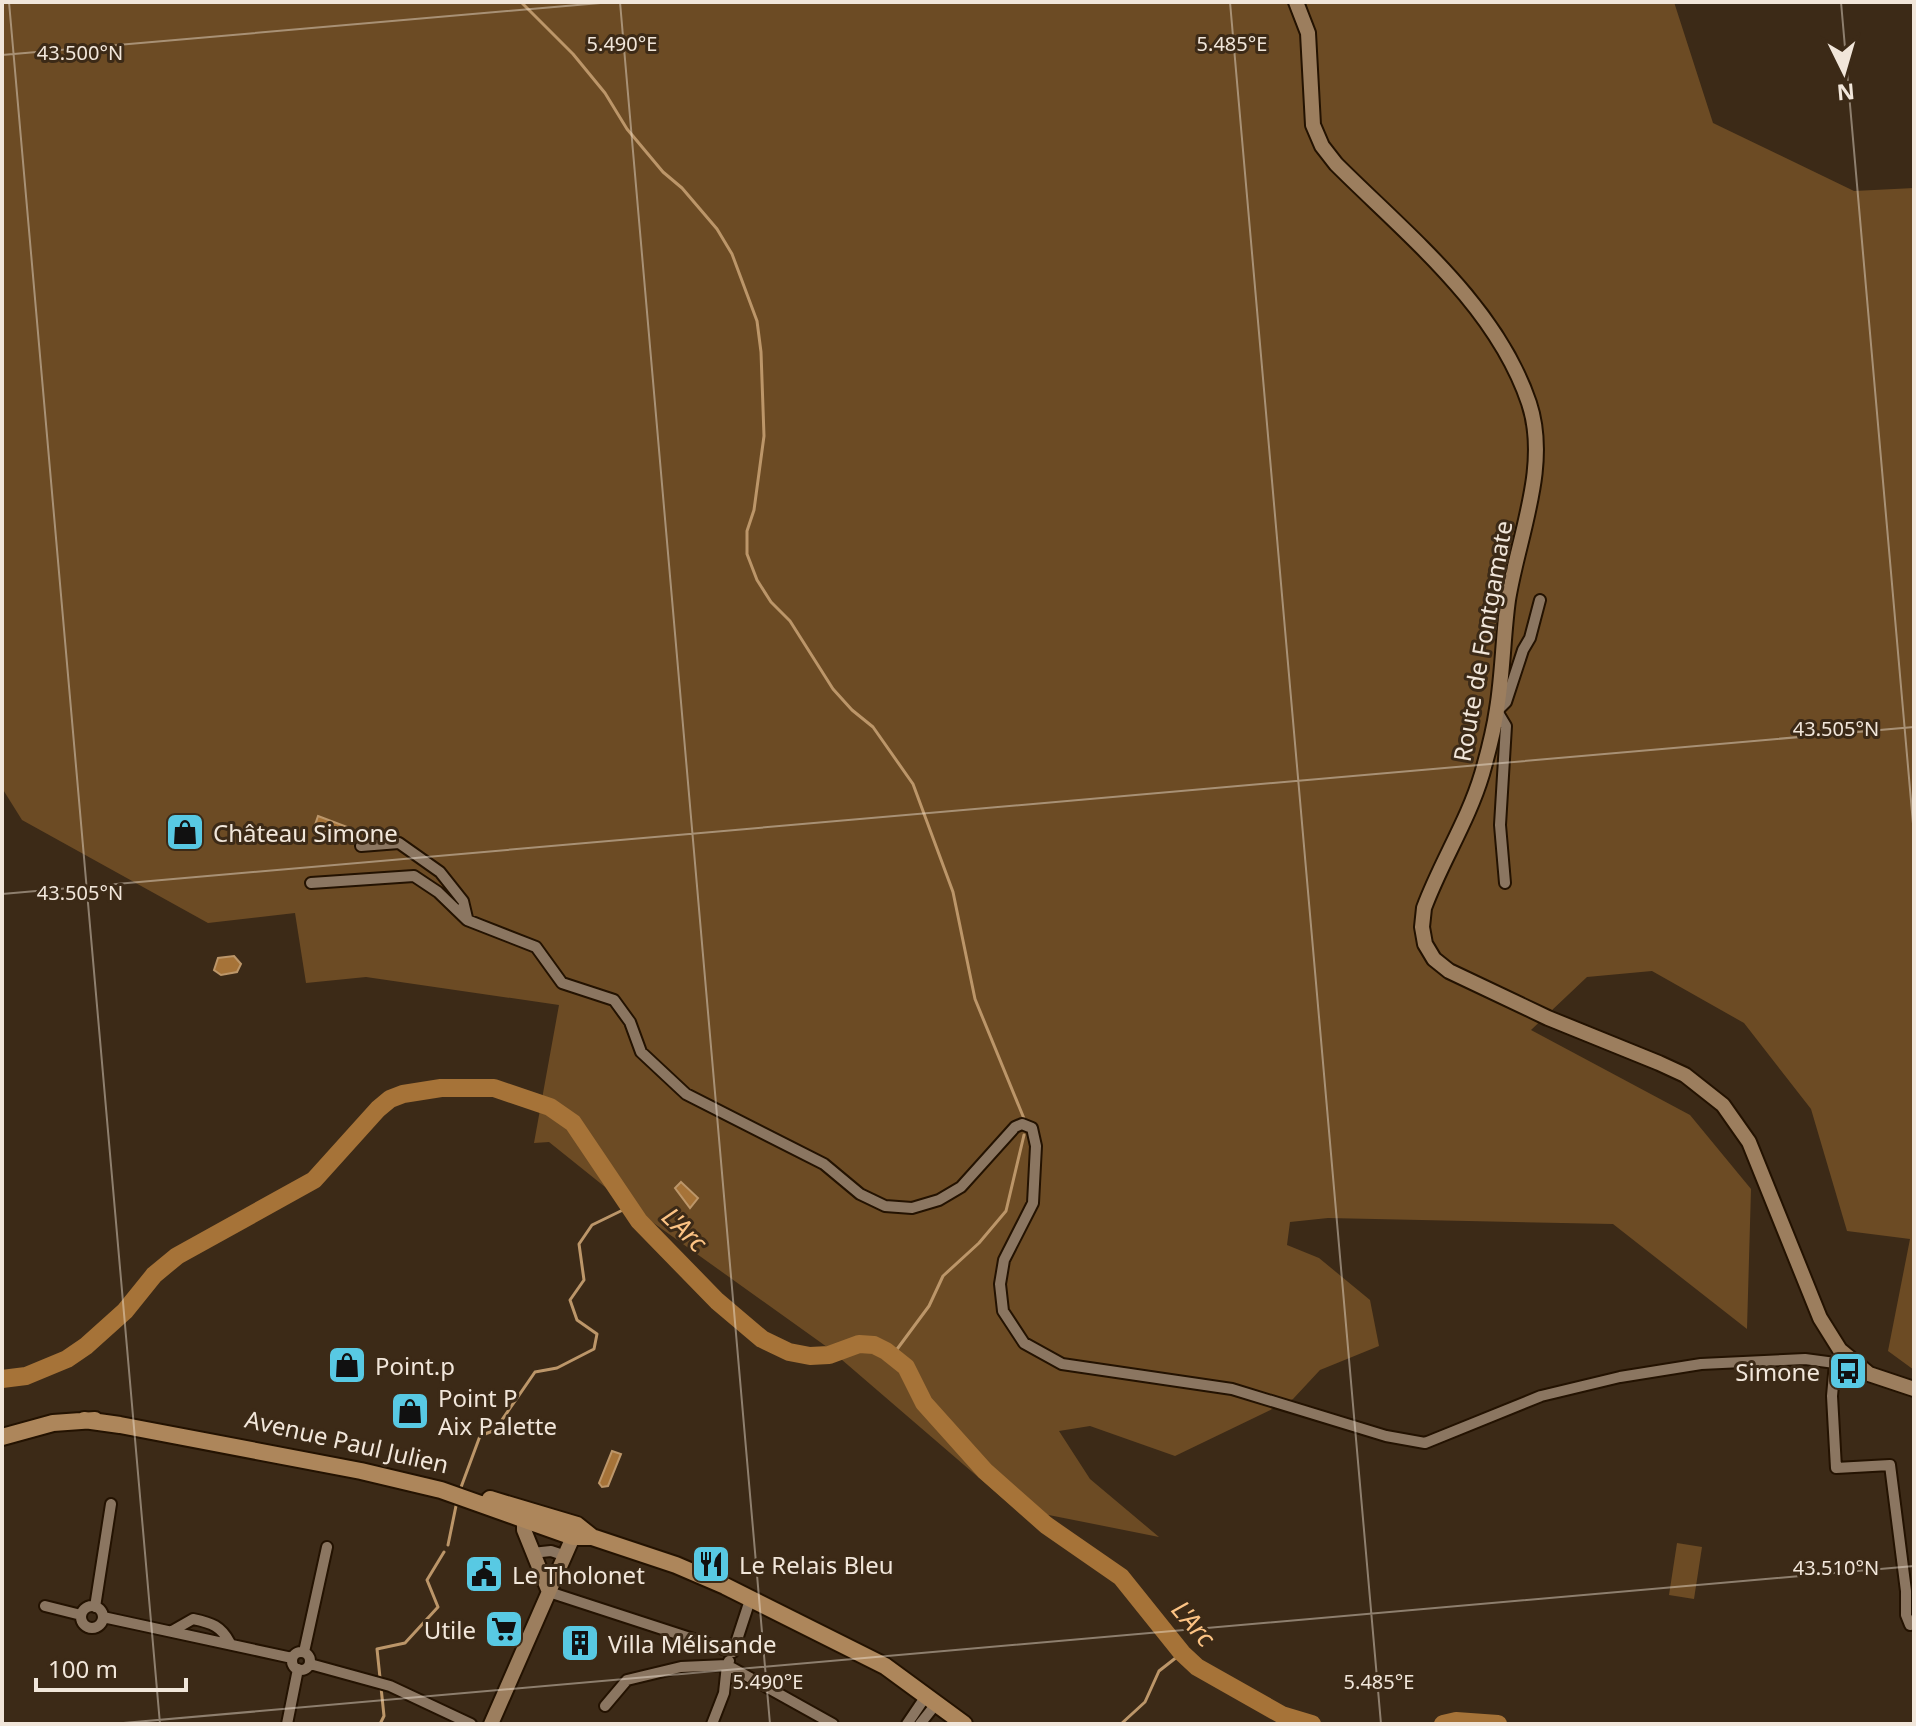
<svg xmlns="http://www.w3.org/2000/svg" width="1916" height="1726" font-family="'Noto Sans',sans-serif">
<rect width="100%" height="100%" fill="#3c2a17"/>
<!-- green -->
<path fill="#6c4b24" d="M2 2H1674L1713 123 1854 191 1914 188V1370L1888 1351 1910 1239 1847 1231 1811 1109 1744 1023 1652 971 1587 977 1531 1030 1690 1115 1751 1189 1747 1329 1613 1224 1328 1218 1290 1222 1287 1245 1319 1258 1370 1300 1379 1346 1320 1370 1293 1399 1175 1456 1090 1426 1059 1431 1090 1479 1159 1537 1014 1508 827 1347 620 1199 549 1142 534 1143 559 1005 366 977 306 983 295 913 208 923 22 820 2 788Z
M1677 1543 1702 1547 1694 1599 1669 1595Z"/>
<!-- water -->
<path fill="#a67338" stroke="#bc9669" stroke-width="2" d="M318 816 350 828 346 839 314 828Z
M234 956 241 964 237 972 221 975 214 970 218 958Z
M681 1182 698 1198 690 1208 675 1188Z
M612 1451 621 1454 608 1486 602 1487 599 1483Z"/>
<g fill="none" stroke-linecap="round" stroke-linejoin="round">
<!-- stream -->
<path stroke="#bc9669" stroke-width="3" d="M521 2 573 54 605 93 627 129 663 172 682 188 717 229 732 254 757 321 761 352 764 436 754 510 747 531V554L757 580 771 602 790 621 833 689 852 710 873 727 913 784 953 892 975 999 1025 1121
M892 1356 929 1306 943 1276 979 1243 1006 1211 1024 1135
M460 1490 480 1436 495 1430 535 1372 557 1368 594 1349 597 1334 577 1320 570 1300 584 1280 579 1244 592 1225 629 1207
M448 1545 457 1501
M380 1724 384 1716 377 1649 405 1643 438 1607 427 1580 444 1552
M1121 1724 1145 1702 1159 1671 1182 1653"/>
<!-- river -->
<path stroke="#a67338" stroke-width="18" d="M2 1379 26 1376 67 1359 86 1346 125 1311 154 1275 177 1256 314 1180 378 1109 390 1099 403 1094 441 1088H494L550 1107 573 1123 639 1221 717 1301 762 1339 789 1352 810 1356 829 1355 859 1344 874 1345 886 1351 906 1367 924 1403 985 1471 1046 1525 1121 1577 1182 1653 1197 1667 1282 1715 1312 1724
M1443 1724 1456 1721 1498 1724"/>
<defs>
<path id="street" d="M361 846 399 843 440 872 463 901 467 918
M311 883 414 876 438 892 467 920 536 947 562 983 614 1000 630 1022 641 1052 686 1094 824 1164 860 1194 885 1206 912 1208 939 1200 961 1187 1015 1127 1022 1124 1032 1128 1036 1146 1033 1203 1004 1260 1000 1284 1003 1311 1024 1343 1062 1364 1232 1389 1386 1436 1425 1443 1541 1396 1620 1377 1701 1364 1805 1359 1835 1363 1859 1370
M1505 883 1500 825 1506 726 1497 711 1506 702 1523 650 1530 638 1540 600
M1835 1363 1832 1396 1836 1468 1890 1465 1906 1591V1615L1910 1625
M532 1553 551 1551 566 1556
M549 1592 733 1652 750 1600
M45 1606 81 1615
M81 1617a11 11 0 1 1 22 0a11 11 0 1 1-22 0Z
M95 1607 111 1504
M103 1617 292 1658
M172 1631 193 1619C212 1623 221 1626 230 1643
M292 1661a9 9 0 1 1 18 0a9 9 0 1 1-18 0Z
M304 1652 327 1547
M729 1661 727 1665 833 1724
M310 1664 390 1686 471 1724
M605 1706 627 1680 681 1667 727 1665 724 1693 712 1724
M287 1724 298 1669
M907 1724 926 1696
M920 1724 936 1704"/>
<path id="secondary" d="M1296 2 1308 33 1313 125 1322 146 1336 164C1407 235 1496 305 1529 403 1550 466 1518 537 1508 600 1503 636 1503 673 1497 709 1494 730 1488 753 1482 774 1468 821 1441 862 1424 908L1422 927 1425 944 1434 959 1449 971 1548 1018 1659 1063 1685 1075 1723 1105 1749 1142 1820 1318 1840 1350 1869 1374 1914 1389
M534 1518 524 1521V1530L549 1592
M491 1724 573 1537"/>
<path id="primary" d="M84 1420 120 1425 361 1471 441 1490 573 1537H592L676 1565 725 1586 885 1666 964 1724
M2 1437 53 1423 95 1420
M490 1499 577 1525 592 1537"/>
</defs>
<!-- street casing -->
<use href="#street" stroke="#231201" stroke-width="14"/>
<!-- secondary casing -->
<use href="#secondary" stroke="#231201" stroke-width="18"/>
<!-- primary casing -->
<use href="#primary" stroke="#231201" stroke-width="20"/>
<!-- street -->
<use href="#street" stroke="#8b7661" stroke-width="10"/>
<!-- secondary -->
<use href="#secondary" stroke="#9c7e5e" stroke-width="14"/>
<!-- primary -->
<use href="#primary" stroke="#ad865b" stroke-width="16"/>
</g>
<!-- ticks -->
<path fill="none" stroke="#f1e6da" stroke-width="2" stroke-opacity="0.45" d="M9 2 160 1724M620 2 770 1724M1230 2 1381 1724M1841 2 1914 835M2 55 612 2M2 894 1914 727M112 1724 1914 1566"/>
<!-- icons -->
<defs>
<symbol id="shop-square" viewBox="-11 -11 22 22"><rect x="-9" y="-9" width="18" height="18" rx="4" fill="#58c9e3" stroke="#3c2a17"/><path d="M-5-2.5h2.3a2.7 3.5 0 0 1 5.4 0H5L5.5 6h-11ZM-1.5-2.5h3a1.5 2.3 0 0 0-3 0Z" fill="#111"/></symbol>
<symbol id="bus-square" viewBox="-11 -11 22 22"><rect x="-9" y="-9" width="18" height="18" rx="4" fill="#58c9e3" stroke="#3c2a17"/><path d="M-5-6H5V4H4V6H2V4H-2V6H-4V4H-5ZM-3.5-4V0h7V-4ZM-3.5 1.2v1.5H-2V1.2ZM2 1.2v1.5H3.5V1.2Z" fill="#111"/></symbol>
<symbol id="restaurant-square" viewBox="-11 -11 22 22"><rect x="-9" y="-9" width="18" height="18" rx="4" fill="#58c9e3" stroke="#3c2a17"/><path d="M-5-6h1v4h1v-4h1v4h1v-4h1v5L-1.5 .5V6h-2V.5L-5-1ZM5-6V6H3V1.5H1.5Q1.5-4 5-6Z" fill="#111"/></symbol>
<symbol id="civic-square" viewBox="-11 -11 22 22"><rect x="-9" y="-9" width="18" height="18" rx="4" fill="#58c9e3" stroke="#3c2a17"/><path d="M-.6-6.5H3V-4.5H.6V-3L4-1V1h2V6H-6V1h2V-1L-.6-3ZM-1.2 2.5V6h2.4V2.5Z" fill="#111"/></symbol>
<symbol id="supermarket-square" viewBox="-11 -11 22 22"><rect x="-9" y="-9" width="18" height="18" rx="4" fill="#58c9e3" stroke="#3c2a17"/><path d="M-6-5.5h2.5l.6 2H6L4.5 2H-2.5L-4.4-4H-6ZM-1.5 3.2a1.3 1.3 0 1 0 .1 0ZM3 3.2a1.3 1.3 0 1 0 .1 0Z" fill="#111"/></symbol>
<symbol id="building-square" viewBox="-11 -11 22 22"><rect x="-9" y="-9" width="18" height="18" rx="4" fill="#58c9e3" stroke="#3c2a17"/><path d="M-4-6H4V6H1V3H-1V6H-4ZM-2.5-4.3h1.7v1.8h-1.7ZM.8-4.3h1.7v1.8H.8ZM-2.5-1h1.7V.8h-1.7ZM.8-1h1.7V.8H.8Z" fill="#111"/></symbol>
</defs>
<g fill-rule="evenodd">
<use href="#shop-square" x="163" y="810" width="44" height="44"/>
<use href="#shop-square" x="325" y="1343" width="44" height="44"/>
<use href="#bus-square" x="1826" y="1349" width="44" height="44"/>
<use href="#shop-square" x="388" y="1389" width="44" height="44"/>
<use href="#restaurant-square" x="689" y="1542" width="44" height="44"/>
<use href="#civic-square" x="462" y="1552" width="44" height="44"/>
<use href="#supermarket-square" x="482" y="1607" width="44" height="44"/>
<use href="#building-square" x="558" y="1621" width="44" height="44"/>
</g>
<g text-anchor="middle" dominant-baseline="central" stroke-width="6" stroke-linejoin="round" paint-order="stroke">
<!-- street labels -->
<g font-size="24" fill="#f1e6da" stroke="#3c2a17">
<text transform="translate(1482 641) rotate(-80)">Route de Fontgamate</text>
<text transform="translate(347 1441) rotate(13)">Avenue Paul Julien</text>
</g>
<!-- poi labels -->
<g font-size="24" fill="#f1e6da" stroke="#3c2a17" text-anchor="start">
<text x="213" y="832">Château Simone</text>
<text x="375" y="1365">Point.p</text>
<text x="1820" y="1371" text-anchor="end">Simone</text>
<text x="438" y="1397">Point P<tspan x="438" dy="28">Aix Palette</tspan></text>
<text x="739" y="1564">Le Relais Bleu</text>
<text x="512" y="1574">Le Tholonet</text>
<text x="476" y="1629" text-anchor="end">Utile</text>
<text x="608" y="1643">Villa Mélisande</text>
</g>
<!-- water labels -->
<g font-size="26" font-style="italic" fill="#fcc384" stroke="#3c2a17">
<text transform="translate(685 1229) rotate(44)">L'Arc</text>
<text transform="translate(1194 1623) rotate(49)">L'Arc</text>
</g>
</g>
<g font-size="20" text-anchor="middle" fill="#f1e6da" stroke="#3c2a17" stroke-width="6" stroke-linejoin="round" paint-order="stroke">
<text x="622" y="51">5.490°E</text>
<text x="1232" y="51">5.485°E</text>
<text x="80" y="60">43.500°N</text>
<text x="1836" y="736">43.505°N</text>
<text x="80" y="900">43.505°N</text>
<text x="1836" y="1575">43.510°N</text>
<text x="768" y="1689">5.490°E</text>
<text x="1379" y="1689">5.485°E</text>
</g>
<!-- border -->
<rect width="1916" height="1726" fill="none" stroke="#f1e6da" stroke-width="8"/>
<!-- north arrow -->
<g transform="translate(1844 72) rotate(175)" stroke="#3c2a17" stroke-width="6" paint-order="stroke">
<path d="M0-6L14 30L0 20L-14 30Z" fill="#f1e6da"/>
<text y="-12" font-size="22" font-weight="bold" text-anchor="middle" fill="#f1e6da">N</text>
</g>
<!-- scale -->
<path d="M36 1678v12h150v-12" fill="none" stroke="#f1e6da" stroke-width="4"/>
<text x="48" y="1678" font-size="24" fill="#f1e6da" stroke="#3c2a17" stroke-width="6" paint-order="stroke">100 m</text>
</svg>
